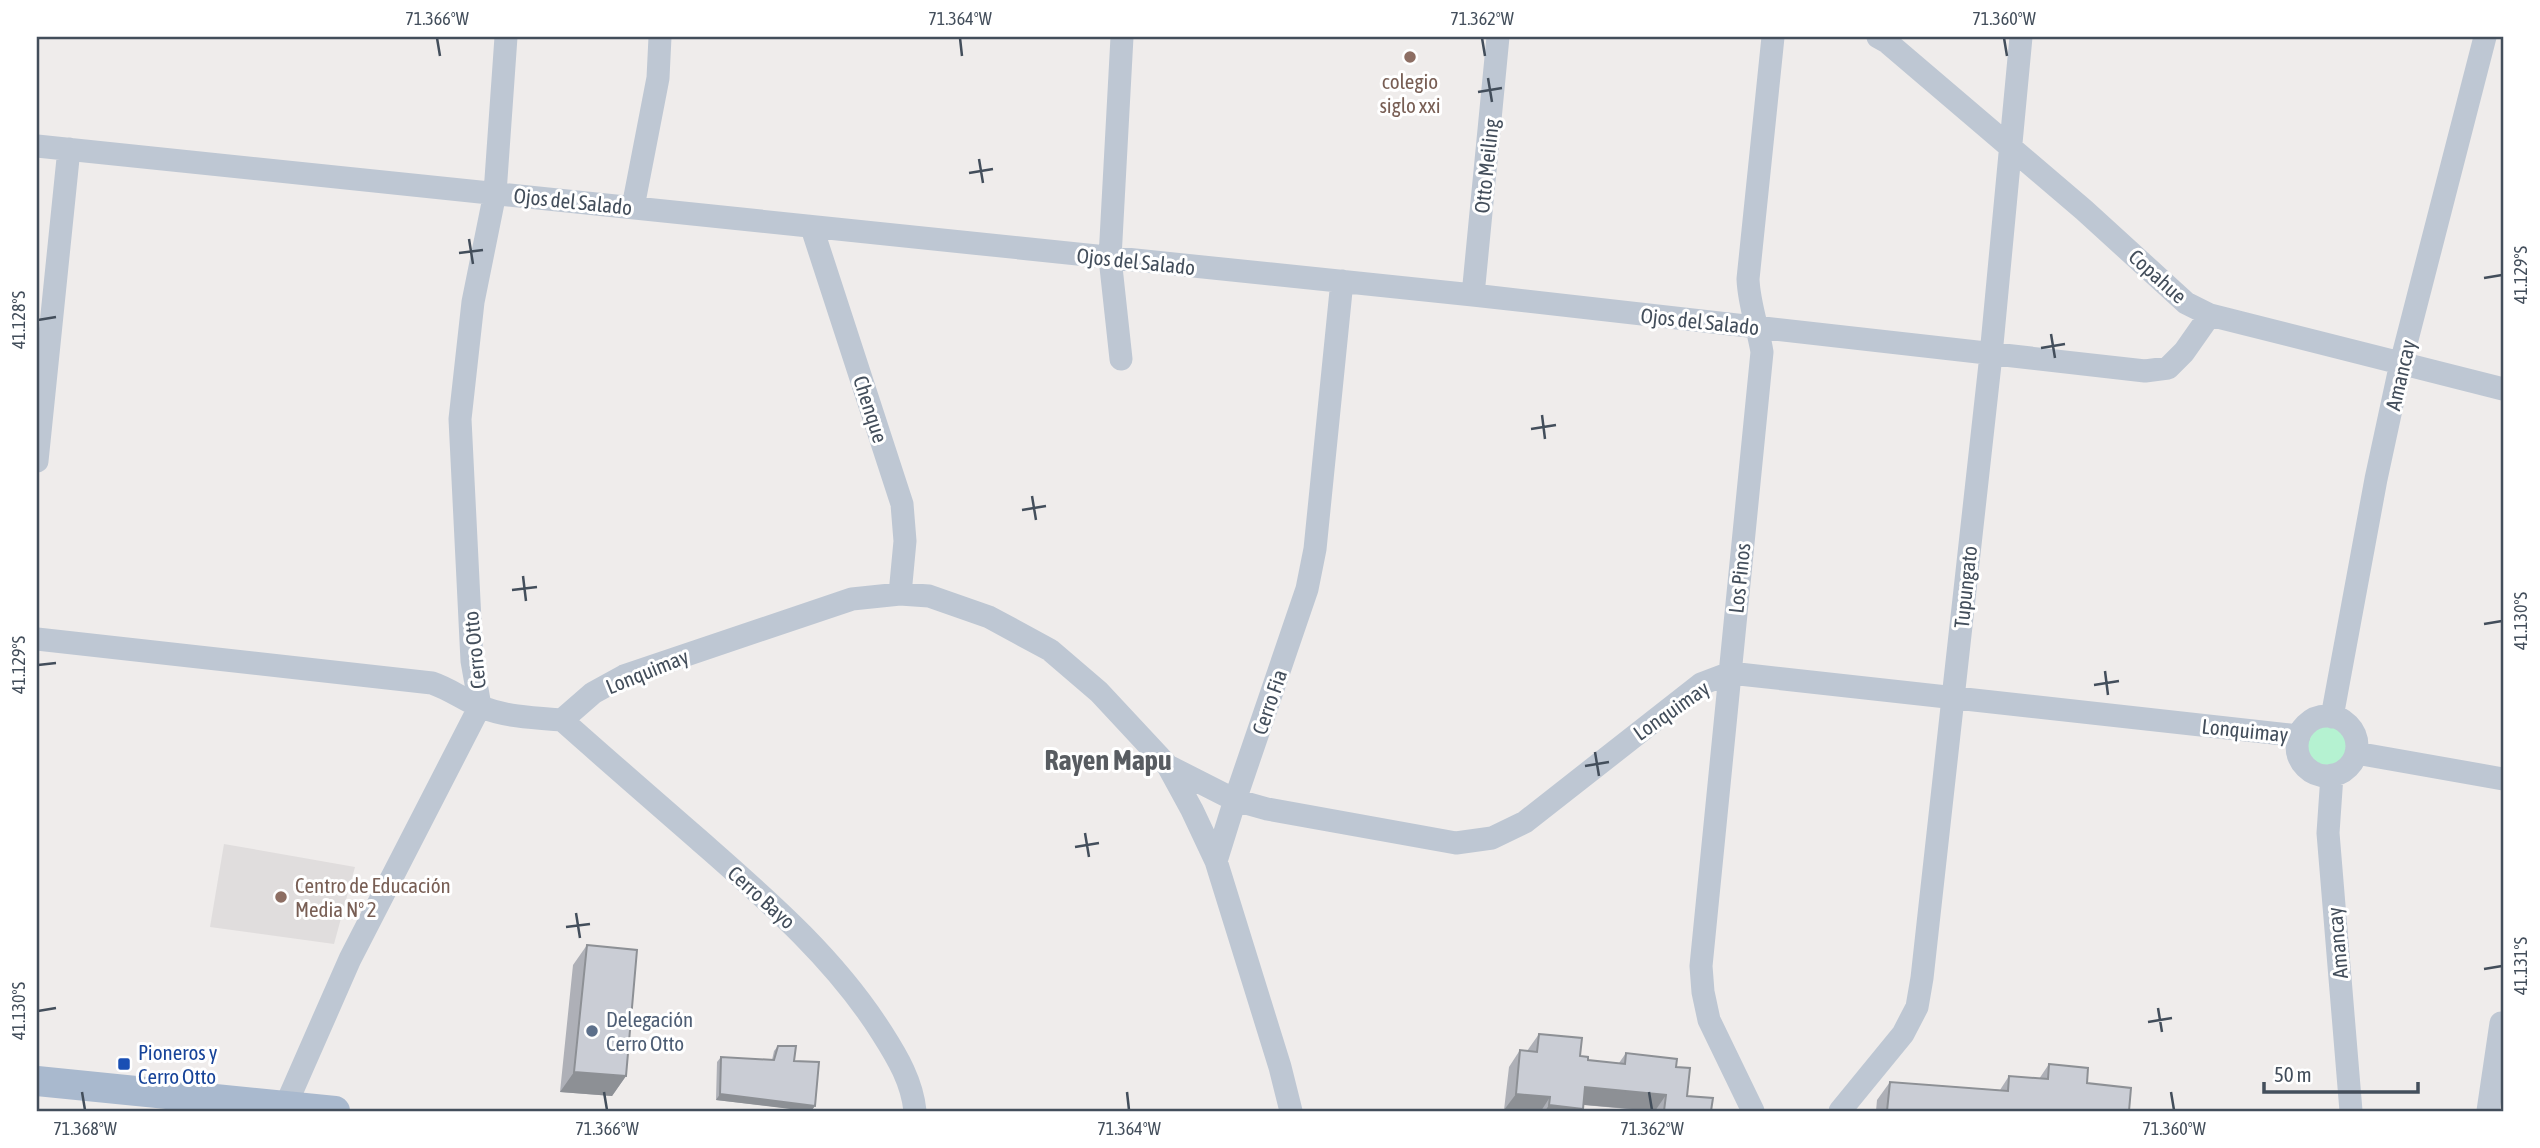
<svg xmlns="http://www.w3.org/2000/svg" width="2540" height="1148" font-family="'Asap Condensed',sans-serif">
<rect width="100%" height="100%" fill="#efeceb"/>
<!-- education -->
<path fill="#e0dddd" d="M224 844 355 867 334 944 210 927Z"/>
<!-- green -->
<path fill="#b5f2d1" d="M2307 745a20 20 0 1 1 40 0a20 20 0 1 1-40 0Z"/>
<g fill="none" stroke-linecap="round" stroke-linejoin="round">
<!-- minor -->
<path stroke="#bec7d3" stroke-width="23" d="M1878 37 1887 42 2084 210 2186 303 2210 315 2503 389
M37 146 1473 295 2145 371 2168 368 2184 352 2210 315
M633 207 658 78 660 37
M812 228 902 504 905 541 900 594
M1473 295 1498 37
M1121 359 1110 258 1122 37
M37 461 69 149
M37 639 432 683C450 689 464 700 481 707 507 717 534 718 562 720L593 693 624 676 852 599 900 594 929 596 989 617 1050 650 1099 692 1168 766 1192 810 1216 861 1280 1067 1291 1111
M2297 746a30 30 0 1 1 60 0a30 30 0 1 1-60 0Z
M2332 717 2376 479 2401 363 2485 37
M562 720C607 760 653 800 699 840 766 899 834 957 882 1033 898 1058 912 1082 915 1111
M2356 753 2503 779
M1168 766 1235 800 1267 809 1456 843 1492 838 1525 822 1701 684 1730 673 2299 736
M2332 775 2328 833 2351 1111
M1216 861 1235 800 1307 589 1315 549 1342 281
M285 1107 350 959 480 706 472 661 460 419 473 302 495 193 506 37
M1753 1111 1709 1020 1703 992 1701 966 1762 352C1758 327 1749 305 1748 279L1773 37
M1840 1111 1903 1034 1917 1007 1922 978 1991 355 2021 37
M2488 1111 2501 1023"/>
<!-- major -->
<path stroke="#a9b9ce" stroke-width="30" d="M37 1081 335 1111"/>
</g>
<!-- wall -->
<path fill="#aeb0b7" d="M587 945 626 1076 612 1096 560 1092 573 965Z
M1539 1034 1588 1060 1619 1063 1626 1053 1676 1067 1687 1096 1711 1111H1649L1584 1105 1581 1111 1504 1110 1509 1067 1520 1050 1527 1051Z
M778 1046 794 1061 815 1106 811 1111 716 1100 717 1062 721 1057 772 1060 774 1051Z
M2049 1064 2087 1083 2129 1111H1876L1877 1100 1890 1082 2000 1090 2009 1076 2039 1079Z"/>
<!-- shaded-wall -->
<path fill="#8d9095" d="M574 1072 626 1076 612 1096 560 1092Z
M1585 1087 1666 1095 1655 1111 1574 1104Z
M720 1094 815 1106 811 1111H807L716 1100Z
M1516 1094 1550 1097 1541 1111 1504 1110Z
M1549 1105 1583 1109 1581 1111H1545Z"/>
<!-- building -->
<path fill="#cacdd5" stroke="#8d9095" stroke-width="2" d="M587 945 637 950 626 1076 574 1072Z
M1539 1034 1582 1038 1580 1056 1588 1057V1060L1625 1064 1626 1053 1677 1059 1676 1067 1690 1068 1687 1096 1713 1098 1711 1111H1664L1666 1095 1585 1087 1583 1109 1549 1105 1550 1097 1516 1094 1520 1050 1537 1052Z
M778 1046H796L794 1061 819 1062 815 1106 720 1094 721 1057 774 1060Z
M2049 1064 2088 1068 2087 1083 2131 1088 2129 1111H1887L1890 1082 2008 1091 2009 1076 2048 1079Z"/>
<!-- ticks -->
<path fill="none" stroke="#434e5b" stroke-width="2.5" d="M437 38 440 56M960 38 962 56M1482 38 1485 56M2004 38 2007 56M1488 78 1492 102M1478 92 1502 88M979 159 983 183M969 173 993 169M469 239 473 264M459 253 483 250M2484 278 2502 275M38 320 56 317M2051 334 2055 358M2041 348 2065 344M1542 415 1545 439M1531 429 1556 425M1032 496 1036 520M1022 510 1046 506M523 576 526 601M512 590 537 587M2484 624 2502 621M38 665 56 663M2105 671 2108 695M2094 685 2119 681M1595 752 1599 776M1585 766 1609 762M1085 833 1089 857M1075 847 1099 843M576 913 580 938M566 927 590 924M2484 969 2502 966M2158 1008 2162 1032M38 1011 56 1008M2148 1022 2172 1018M82 1092 85 1110M604 1092 607 1110M1127 1092 1129 1110M1649 1092 1652 1110M2171 1092 2174 1110"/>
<!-- markers -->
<g fill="#8d6e63" stroke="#fff" stroke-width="2.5">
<circle cx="1410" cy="57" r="7"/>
<circle cx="281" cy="897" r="7"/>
</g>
<circle fill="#5c6f8a" stroke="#fff" stroke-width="2.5" cx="592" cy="1031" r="7"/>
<rect fill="#1a4fb4" stroke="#fff" stroke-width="2.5" x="117" y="1057" width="14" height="14" rx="3.5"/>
<g text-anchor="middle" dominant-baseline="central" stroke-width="6" stroke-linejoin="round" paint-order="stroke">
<!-- education labels -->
<g font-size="21" fill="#785e54" stroke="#fff">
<text x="1410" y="81">colegio<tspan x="1410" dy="24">siglo xxi</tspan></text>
<text x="295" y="885" text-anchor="start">Centro de Educación<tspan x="295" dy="24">Media Nº 2</tspan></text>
</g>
<!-- street labels -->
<g font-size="21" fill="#434e5b" stroke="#fff">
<text transform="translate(1486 166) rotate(-84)">Otto Meiling</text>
<text transform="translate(573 201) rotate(6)">Ojos del Salado</text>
<text transform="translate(1136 261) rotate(6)">Ojos del Salado</text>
<text transform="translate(2158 276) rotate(42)">Copahue</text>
<text transform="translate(1700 321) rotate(6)">Ojos del Salado</text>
<text transform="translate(2400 375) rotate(-77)">Amancay</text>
<text transform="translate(871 409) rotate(72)">Chenque</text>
<text transform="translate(1739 578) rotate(-84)">Los Pinos</text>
<text transform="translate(1965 587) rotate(-84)">Tupungato</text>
<text transform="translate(474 650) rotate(-96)">Cerro Otto</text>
<text transform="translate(647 671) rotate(-22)">Lonquimay</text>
<text transform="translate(1269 702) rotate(-71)">Cerro Fia</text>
<text transform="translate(1671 710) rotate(-35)">Lonquimay</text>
<text transform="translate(2245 730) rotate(6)">Lonquimay</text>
<text transform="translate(762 897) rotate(42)">Cerro Bayo</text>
<text transform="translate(2337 943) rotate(-95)">Amancay</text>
</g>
<!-- service labels -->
<g font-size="21" fill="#4e5e75" stroke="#fff" text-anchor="start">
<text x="606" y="1019">Delegación<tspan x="606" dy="24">Cerro Otto</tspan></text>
</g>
<!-- transit labels -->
<g font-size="21" fill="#164399" stroke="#fff" text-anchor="start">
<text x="138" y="1052">Pioneros y<tspan x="138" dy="24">Cerro Otto</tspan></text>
</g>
<!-- district labels -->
<g font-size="28" font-weight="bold" fill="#585c61" stroke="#fff">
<text x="1108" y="760">Rayen Mapu</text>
</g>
</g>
<!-- border -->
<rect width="2540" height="1148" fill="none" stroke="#ffffff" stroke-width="77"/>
<!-- scale -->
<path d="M2264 1082v10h154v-10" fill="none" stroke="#434e5b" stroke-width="3.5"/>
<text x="2274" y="1082" font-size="21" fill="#434e5b" stroke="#ffffff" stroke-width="5" paint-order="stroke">50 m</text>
<rect x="38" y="38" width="2464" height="1072" fill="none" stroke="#434e5b" stroke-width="2.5"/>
<g font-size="18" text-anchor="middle" fill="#434e5b">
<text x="437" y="25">71.366°W</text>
<text x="960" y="25">71.364°W</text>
<text x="1482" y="25">71.362°W</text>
<text x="2004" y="25">71.360°W</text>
<text transform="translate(2521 275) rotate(-90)" y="6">41.129°S</text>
<text transform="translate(19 320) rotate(-90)" y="6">41.128°S</text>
<text transform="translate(2521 621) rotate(-90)" y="6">41.130°S</text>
<text transform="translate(19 665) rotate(-90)" y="6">41.129°S</text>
<text transform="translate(2521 966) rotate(-90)" y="6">41.131°S</text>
<text transform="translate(19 1011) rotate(-90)" y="6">41.130°S</text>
<text x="85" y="1135">71.368°W</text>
<text x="607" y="1135">71.366°W</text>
<text x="1129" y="1135">71.364°W</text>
<text x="1652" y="1135">71.362°W</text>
<text x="2174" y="1135">71.360°W</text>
</g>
</svg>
